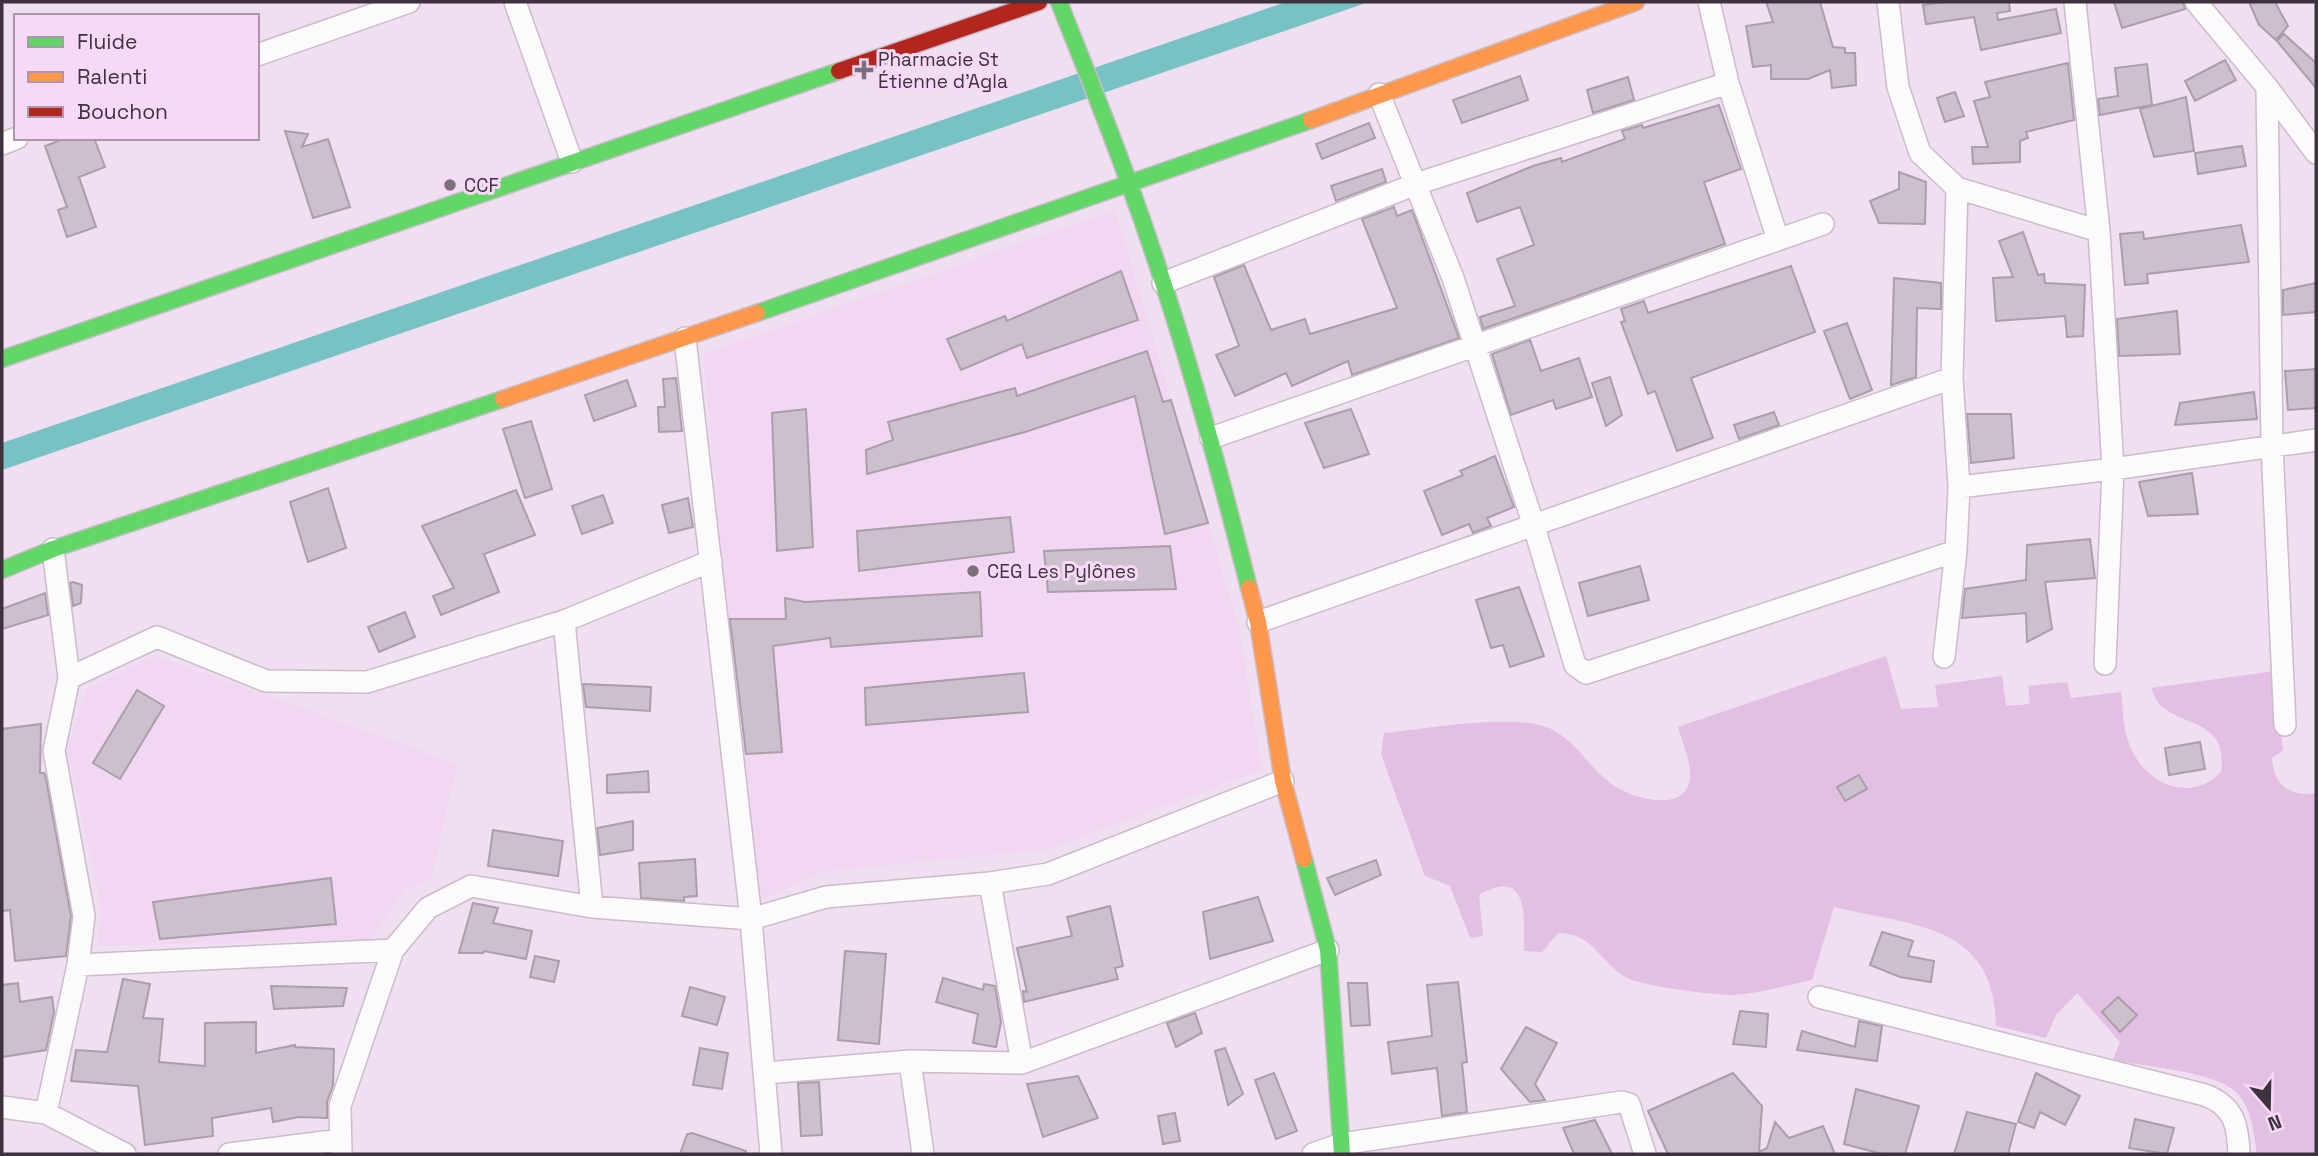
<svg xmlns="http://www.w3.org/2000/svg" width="2318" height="1156" font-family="'Space Grotesk',sans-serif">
<rect width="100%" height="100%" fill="#f0dff0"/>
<!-- built -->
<path fill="#f1d7f2" d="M1115 210 1239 628 1262 770 1048 849 821 872 754 903 703 354Z
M154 655 457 764 431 880 406 889 370 939 97 946 101 906 67 750 87 688Z"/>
<!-- green -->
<path fill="#e2bfe3" d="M1886 656 1901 709 1938 707 1935 685 2002 676 2006 706 2030 704 2028 686 2067 682 2071 698 2121 692C2123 709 2123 731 2130 746 2145 784 2190 804 2221 772 2228 722 2188 727 2162 707 2157 703 2154 694 2151 688L2275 671 2283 750 2272 758C2273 785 2291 798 2316 793V1154H2257C2254 1134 2252 1109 2237 1093 2218 1072 2142 1066 2113 1060L2120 1042 2077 993 2056 1015 2046 1038 1996 1026C1995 923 1912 926 1834 907L1812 980C1787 985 1758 994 1733 995 1713 995 1643 986 1627 978 1599 963 1596 934 1558 933L1542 952 1524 951C1524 919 1530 866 1479 895L1483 936 1470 938 1450 886 1425 876 1381 754 1384 733C1424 729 1514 713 1549 728 1574 739 1588 766 1609 782 1628 798 1691 817 1690 774 1690 759 1682 741 1678 727Z"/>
<!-- water -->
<path fill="#78c2c6" d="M1286 2H1369L2 470V443Z"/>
<!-- building -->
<path fill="#cdc0cd" stroke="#aa9eaa" stroke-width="2" d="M1766 2H1820L1833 47 1845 48V53H1855L1856 85 1832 88 1830 70 1808 79H1771V65L1753 67 1746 26 1773 22Z
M1943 2H2009L2010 11 1997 13 1998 20 2056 9 2061 33 1981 50 1974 17 1926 24 1923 5Z
M2114 2H2183L2185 9 2122 28Z
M2249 2H2275L2288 26 2276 40 2259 25Z
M2284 34 2316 63V88L2277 41Z
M2225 60 2236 80 2195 101 2185 81Z
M2068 63 2074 120 2026 132 2028 138 2020 141V162L1973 164 1972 147H1988L1974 101 1990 97 1985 82Z
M2147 64 2152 105 2100 115 2098 99 2118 96 2115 68Z
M1520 76 1528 100 1462 123 1453 100Z
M1628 77 1634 100 1593 113 1587 90Z
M1955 92 1964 116 1945 122 1937 98Z
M2186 97 2194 151 2154 157 2140 109Z
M1719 105 1741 169 1704 182 1725 244 1483 329 1480 317 1515 306 1497 259 1534 245 1520 207 1477 222 1467 193 1533 166 1561 158 1562 162 1625 139 1622 131 1642 125 1643 128Z
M1369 123 1375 138 1322 159 1316 144Z
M285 131 308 134 302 147 328 139 350 207 313 218Z
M66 138H94L105 167 79 177 96 227 67 237 58 210 67 207 45 146Z
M2242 146 2246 166 2198 174 2195 153Z
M1382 169 1386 182 1336 201 1331 186Z
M1899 172 1926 182 1925 224 1879 223 1870 201 1899 189Z
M1394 207 1397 216 1412 210 1459 338 1352 375 1348 361 1292 386 1286 373 1235 396 1216 355 1239 346 1214 277 1244 265 1271 330 1305 319 1310 334 1397 308 1362 219Z
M2241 225 2249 262 2147 274 2148 283 2125 285 2120 234 2143 232 2144 239Z
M2023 232 2038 275 2044 274 2045 283 2085 285 2083 336 2067 337 2065 316 1996 321 1993 278 2013 277 1999 241Z
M1791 266 1815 332 1691 378 1713 438 1677 451 1655 391 1648 394 1621 322 1625 321 1621 309 1644 301 1648 313Z
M1121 271 1138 320 1027 358 1022 344 961 370 947 339 1005 316 1007 321Z
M1894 278 1941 283V309L1917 308 1916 377 1891 385Z
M2316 283V312L2283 315V290Z
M2177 311 2180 354 2119 356 2117 319Z
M1847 323 1872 390 1850 399 1824 331Z
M1530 340 1541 371 1579 358 1592 397 1556 409 1553 400 1511 415 1492 354Z
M1147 351 1163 402 1171 400 1208 523 1165 534 1135 396 1025 432 867 474 866 450 893 440 888 422 1015 388 1017 396Z
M2316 369V408L2288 410 2285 371Z
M1610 377 1622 415 1606 426 1592 383Z
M676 378 682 431 659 432 658 407H665L663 379Z
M627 380 636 406 594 421 585 395Z
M2254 392 2257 419 2175 425 2180 403Z
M806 409 813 547 777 551 772 413Z
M1351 409 1369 454 1324 468 1305 423Z
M1774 412 1779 425 1739 439 1734 425Z
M1967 414H2011L2014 458 1971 463Z
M531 421 552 489 525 498 503 429Z
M1495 456 1514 507 1487 518 1491 526 1473 533 1469 524 1442 535 1424 491 1463 475 1460 471Z
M2192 473 2198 514 2148 516 2139 482Z
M328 488 346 548 308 562 290 502Z
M516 490 535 535 484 554 499 592 441 615 433 596 454 588 422 526Z
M603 495 613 523 582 534 572 506Z
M688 498 693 527 669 533 662 505Z
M1010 517 1014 552 859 571 857 531Z
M2090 539 2095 578 2045 582 2052 629 2027 642 2026 613 1962 618 1965 589 2026 580 2027 545Z
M1170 546 1176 589 1048 592 1044 551Z
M1640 566 1649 600 1588 616 1579 583Z
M73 582 82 585 81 603 73 606 70 583Z
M1519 587 1544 656 1510 667 1503 645 1491 648 1476 600Z
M980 592 982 636 831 647 830 638 773 646 782 752 746 754 730 619H786L785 598 805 602Z
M45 593 48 615 2 629V609Z
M405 612 415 637 379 652 368 627Z
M1024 673 1028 712 866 725 865 688Z
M583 684 651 687 650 711 586 707Z
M137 690 164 706 120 779 93 763Z
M41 724 40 773H44L46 779 71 916 66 956 15 961 10 910 2 911V729Z
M2200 742 2205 769 2169 775 2165 748Z
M648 771 649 792 607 793V775Z
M1859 775 1867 789 1845 801 1837 787Z
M633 821V850L600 855 597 828Z
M493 830 563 841 558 876 488 866Z
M695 859 697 896 684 897V901L641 898 639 863Z
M1376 860 1381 875 1335 895 1327 878Z
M331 878 336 924 160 939 153 902Z
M1258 897 1273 941 1210 959 1203 912Z
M473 903 498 908 493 923 532 931 526 959 484 951 483 953H459Z
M1110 906 1123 966 1115 968 1118 979 1024 1002 1023 991 1027 992 1017 948 1072 936 1067 917Z
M1882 932 1913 941 1908 956 1934 961 1931 982 1900 977 1870 965Z
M845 951 886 954 879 1044 838 1040Z
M535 956 559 961 554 982 530 977Z
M943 978 983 990 984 984 995 986 1001 1022 996 1047 973 1043 978 1014 936 1002Z
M123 979 150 984 143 1018 163 1019 159 1062 205 1066V1023L256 1022V1053L295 1045V1047L334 1049 333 1085 327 1102V1118L299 1117 273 1122 271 1108 212 1118 213 1136 145 1145 138 1086 71 1081 76 1050 107 1052Z
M1458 982 1467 1062 1462 1063 1467 1112 1442 1116 1437 1068 1392 1074 1388 1042 1432 1036 1427 985Z
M18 983 20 1002 52 997 54 1012 46 1050 2 1057V985Z
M1348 983H1367L1370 1025 1351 1026Z
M271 986 347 988 343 1006 274 1009Z
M690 987 725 997 717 1025 682 1016Z
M2118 997 2137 1015 2120 1032 2102 1012Z
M1740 1011 1768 1014 1766 1047 1733 1044Z
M1195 1013 1202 1033 1176 1047 1167 1023Z
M1859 1021 1882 1026 1877 1061 1797 1050 1802 1031 1855 1047Z
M1526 1027 1557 1043 1535 1084 1545 1100 1530 1102 1501 1069Z
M700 1048 728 1053 722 1089 693 1085Z
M1225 1048 1243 1094 1228 1105 1215 1051Z
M1274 1073 1297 1131 1276 1139 1255 1080Z
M1733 1073 1762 1106 1759 1152 1767 1148 1775 1122 1789 1138 1823 1126 1835 1154H1668L1648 1111Z
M2036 1073 2080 1096 2065 1125 2040 1112 2034 1128 2018 1122Z
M1078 1076 1098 1118 1043 1137 1027 1084Z
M819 1082 822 1135 801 1136 798 1083Z
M1856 1089 1919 1106 1905 1154H1882L1844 1144Z
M1967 1112 2016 1124 2008 1154H1954Z
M1175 1113 1180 1141 1163 1144 1158 1116Z
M2135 1119 2174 1128 2167 1154 2129 1148Z
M1595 1120 1612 1154H1574L1563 1128Z
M692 1133 746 1151V1154H680L687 1134Z"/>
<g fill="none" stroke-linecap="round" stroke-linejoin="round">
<defs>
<path id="street" d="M515 2 572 162
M1709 2 1728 83 1778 240
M1888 2 1898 87 1920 153 1957 188 2099 231
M2075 2 2099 231 2113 469 2105 664
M2196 2 2267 87 2316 153
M257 55 409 2
M2267 87 2272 446 2285 725
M1379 94 1453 278 1533 523 1575 665 1586 673 1956 551
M2 144 17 138
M1163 283 1416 184 1728 83
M685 338 751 919 771 1154
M1211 438 1823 224
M1959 487 2113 469 2316 440
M564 621 592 907
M1258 622 1952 378
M1944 657 1956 551 1959 487 1952 378 1957 188
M69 678 157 637 266 681 367 682 564 621 711 561
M990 883 1022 1063
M78 965 393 950
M1819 997 2205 1095C2234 1106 2238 1125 2239 1154
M910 1061 923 1154
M765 1073 910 1061 1022 1063 1328 950
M2 1107 46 1113 125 1154
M46 1113 78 965 84 916 54 751 69 678 53 549
M229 1154 340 1140
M341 1154 340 1106 393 950 428 908 471 886 592 907 751 919 826 897 990 883 1048 874 1283 781
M1313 1154 1341 1144 1621 1102 1629 1104 1645 1154"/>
<path id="fast" d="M1059 2C1083 63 1108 124 1130 186 1178 318 1215 453 1249 588
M757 313 1311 120
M2 359 839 71
M2 570 53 549 503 399
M1304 859 1328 950 1342 1154"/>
<path id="slow" d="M1311 120 1636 2
M503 399 757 313
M1249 588 1258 622 1283 781 1304 859"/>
<path id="jam" d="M839 71 1039 2"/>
</defs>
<!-- street casing -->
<use href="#street" stroke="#cabcca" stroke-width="24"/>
<!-- fast casing -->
<use href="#fast" stroke="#cabcca" stroke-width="19"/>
<!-- slow casing -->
<use href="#slow" stroke="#cabcca" stroke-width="19"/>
<!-- jam casing -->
<use href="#jam" stroke="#cabcca" stroke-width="19"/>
<!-- street -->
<use href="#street" stroke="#fdfafd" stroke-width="21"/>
<!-- fast -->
<use href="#fast" stroke="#63d668" stroke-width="16"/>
<!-- slow -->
<use href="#slow" stroke="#ff974d" stroke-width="16"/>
<!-- jam -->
<use href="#jam" stroke="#b3261e" stroke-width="16"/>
</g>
<!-- markers -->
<g fill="#7c6f7c" stroke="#f6d9f6" stroke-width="2.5">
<path d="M860.5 59.5h7v7h7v7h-7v7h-7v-7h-7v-7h7z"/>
<circle cx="450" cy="185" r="7"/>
<circle cx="973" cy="571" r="7"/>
</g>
<g text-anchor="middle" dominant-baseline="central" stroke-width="6" stroke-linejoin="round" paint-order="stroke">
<!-- poi labels -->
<g font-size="19" fill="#3d323e" stroke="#f6d9f6" text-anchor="start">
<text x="878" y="59">Pharmacie St<tspan x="878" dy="22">Étienne d'Agla</tspan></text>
<text x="464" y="185">CCF</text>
<text x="987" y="571">CEG Les Pylônes</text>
</g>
</g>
<!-- border -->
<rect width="2318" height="1156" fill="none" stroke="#3d323e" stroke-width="7"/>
<!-- legend -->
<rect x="14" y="14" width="245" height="126" fill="#f6d9f6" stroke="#ac96ac" stroke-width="2"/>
<rect x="28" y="37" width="35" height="10" fill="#63d668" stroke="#ac96ac" stroke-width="2"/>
<text x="77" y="49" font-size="21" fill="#3d323e">Fluide</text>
<rect x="28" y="72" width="35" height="10" fill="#ff974d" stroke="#ac96ac" stroke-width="2"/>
<text x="77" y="84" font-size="21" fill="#3d323e">Ralenti</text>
<rect x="28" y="107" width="35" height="10" fill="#b3261e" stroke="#ac96ac" stroke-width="2"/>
<text x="77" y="119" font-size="21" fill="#3d323e">Bouchon</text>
<!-- north arrow -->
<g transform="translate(2269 1107) rotate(160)" stroke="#f6d9f6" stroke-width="5" paint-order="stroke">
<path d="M0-5L12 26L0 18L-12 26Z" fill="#3d323e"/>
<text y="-10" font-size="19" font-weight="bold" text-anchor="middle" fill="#3d323e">N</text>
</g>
</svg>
